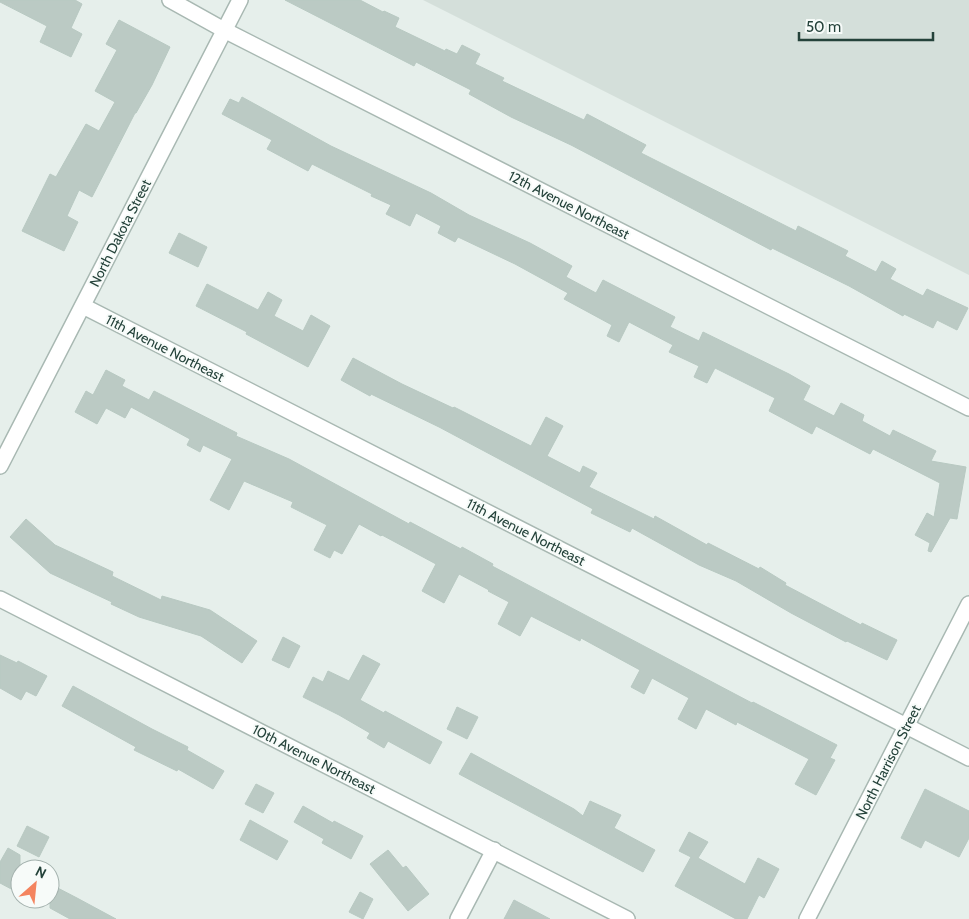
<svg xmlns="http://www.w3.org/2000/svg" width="969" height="919" font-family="Cabin,sans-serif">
<rect width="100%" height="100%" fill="#e6efeb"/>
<!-- built -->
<path fill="#d4dfda" d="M423 0H969V275Z"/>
<!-- building -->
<path fill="#bbcac4" stroke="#b8c9c2" d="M0 0H75L82 4 71 28 82 34 71 57 40 42 47 26 0 2Z
M285 0H360L383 12 384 11 399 18 395 27 445 51 446 49 457 54 462 45 480 54 475 64 504 78 502 81 584 120 587 114 646 145 641 153 796 231 798 226 848 251 845 256 876 272 882 261 896 269 890 279 923 296 927 289 968 308 957 330 937 320 933 328 904 314 903 316 849 286 772 248 771 250 571 145 511 117 469 94 471 90 416 62 414 66Z
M119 20 170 47 152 85 136 113H135L92 197 79 190 67 216 78 222 64 251 22 231 50 174 56 177 86 124 99 131 115 102 95 91 117 50 106 44Z
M242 97 331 146 431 193 469 215 530 243 572 266 566 277 596 293 603 280 675 317 670 327 699 341 703 332 789 374 810 386 803 400 834 416 841 403 864 415 862 421 890 436 893 430 936 451 931 461 966 467 957 519 950 518 931 552 928 551 930 543 915 535 927 513 934 517 940 483 873 449 870 454 816 426 812 434 769 411 775 398 715 368 707 383 694 377 699 366 669 352 673 345 629 322 619 342 607 336 612 325 564 299 568 293 515 264 458 237 455 242 438 233 441 226 416 213 410 226 386 214 391 205 371 196 372 194 312 164 308 171 267 149 272 140 222 114 230 99 239 103Z
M179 233 207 247 198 267 169 253Z
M207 284 258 310 268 292 282 300 274 316 303 331 311 315 330 326 308 367 246 334 247 332 196 306Z
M353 358 402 384 453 408 454 407 531 446 546 417 563 426 547 456 580 473 583 466 597 473 589 487 654 519 655 516 707 545 708 543 759 569 760 567 786 583 785 585 861 625 862 623 897 640 887 660 847 641 846 642 791 613 736 581 699 565 632 528 630 532 591 513 593 509 546 484 439 427 371 394 370 396 341 380Z
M106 370 125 380 122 386 149 400 154 391 237 433 236 436 289 459 409 524 410 522 461 549 462 547 493 564 492 566 752 703 753 702 837 745 830 758 835 760 816 795 795 784 809 759 737 722 736 725 706 709 696 729 678 719 689 698 652 678 644 694 631 687 640 670 581 638 580 641 531 616 520 636 498 624 509 602 488 591 489 590 459 574 444 603 422 591 436 564 382 535 381 536 359 524 342 554 334 550 330 558 314 550 327 525 291 507 293 502 244 481 229 510 210 500 232 459 203 445 200 452 187 445 190 439 131 407 125 418 106 408 97 424 75 412 86 391 93 395Z
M26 519 55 545 113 572 112 576 161 600 162 596 210 610 257 641 242 663 201 636 139 617 111 604 112 602 50 573 10 537Z
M283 637 300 646 289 668 272 660Z
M0 655 17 663 18 661 47 676 36 696 26 691 21 700 0 688Z
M363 655 380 664 360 700 384 713 385 711 442 742 430 764 388 741 384 748 367 738 370 733 339 715 303 697 313 677 323 682 328 671 349 681Z
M73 686 152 729 188 747 187 750 224 771 213 789 178 769 177 771 134 750 136 747 62 706Z
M457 707 478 717 467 739 447 729Z
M471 753 574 809 583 816 590 801 621 815 614 828 655 850 643 872 459 774Z
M256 784 274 793 263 813 245 804Z
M925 789 969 811V838L959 857 925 840 921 848 901 838Z
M303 806 333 823 334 821 363 836 351 859 322 843 324 839 294 822Z
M250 820 288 841 277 860 240 840Z
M27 826 49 837 39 857 17 846Z
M689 832 708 842 698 858 745 884 758 858 779 869 764 898 759 895 747 919H736L675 886 691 857 679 851Z
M8 848 20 855V882L15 891 0 883V862Z
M388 850 403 868 406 866 429 894 408 911 370 864Z
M50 884 77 898 116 919H70L50 908Z
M360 892 373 899 363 919 349 912Z
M514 900 550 919H504Z"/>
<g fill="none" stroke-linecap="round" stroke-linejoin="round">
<defs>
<path id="minor" d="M224 30 969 408
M83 306 969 758
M0 599 627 919
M458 919 494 850"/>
<path id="tertiary" d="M170 0 224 30
M0 466 240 0
M807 919 969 604"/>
</defs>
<!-- minor casing -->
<use href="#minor" stroke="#a8b8b2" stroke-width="18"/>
<!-- tertiary casing -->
<use href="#tertiary" stroke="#a8b8b2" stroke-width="18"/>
<!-- minor -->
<use href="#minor" stroke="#fff" stroke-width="15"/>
<!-- tertiary -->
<use href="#tertiary" stroke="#fff" stroke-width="15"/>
</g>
<g text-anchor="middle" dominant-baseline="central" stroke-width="4" stroke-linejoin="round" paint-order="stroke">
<!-- street labels -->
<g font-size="14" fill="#24423a" stroke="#f7fbf9">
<text transform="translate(569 205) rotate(27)">12th Avenue Northeast</text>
<text transform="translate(120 233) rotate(-63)">North Dakota Street</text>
<text transform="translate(165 348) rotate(27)">11th Avenue Northeast</text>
<text transform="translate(526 532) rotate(27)">11th Avenue Northeast</text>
<text transform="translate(314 759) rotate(27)">10th Avenue Northeast</text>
<text transform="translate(888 762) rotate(-63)">North Harrison Street</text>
</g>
</g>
<!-- north arrow -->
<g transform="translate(35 884) rotate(27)"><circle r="24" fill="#f7fbf9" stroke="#a3b1ad"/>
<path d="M0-4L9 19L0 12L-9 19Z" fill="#f4845f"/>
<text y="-8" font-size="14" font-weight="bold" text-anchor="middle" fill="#24423a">N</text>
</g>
<!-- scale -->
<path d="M799 32v8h134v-8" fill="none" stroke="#24423a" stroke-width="2.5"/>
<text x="806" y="32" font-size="15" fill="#24423a" stroke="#f7fbf9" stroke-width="4" paint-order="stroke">50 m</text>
</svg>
